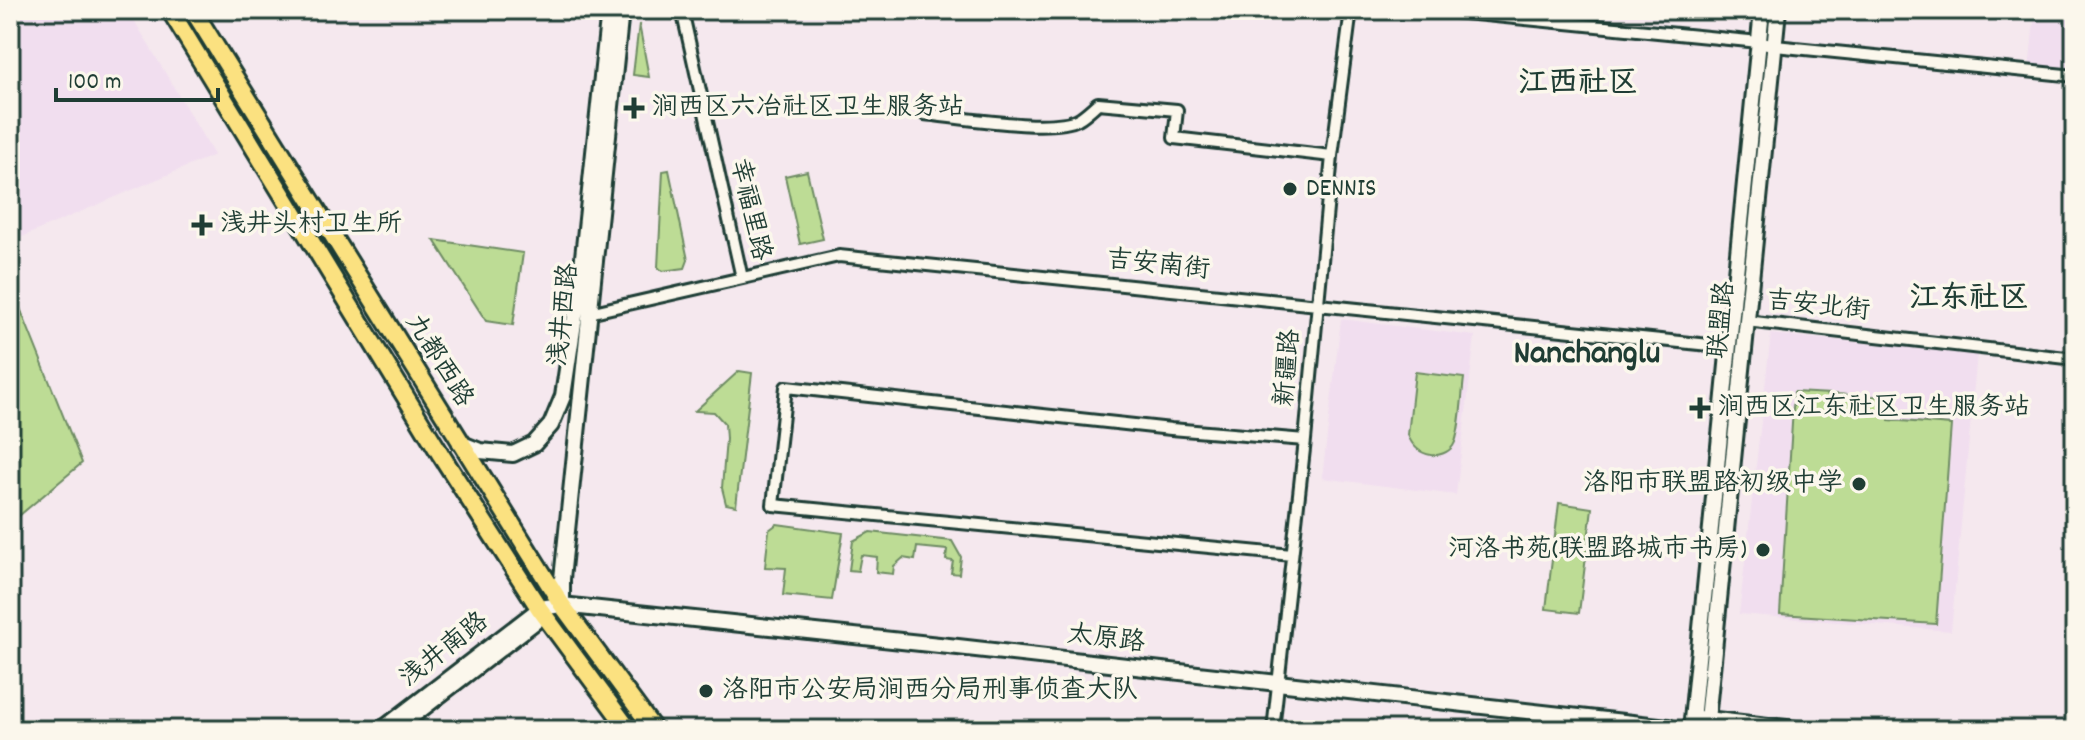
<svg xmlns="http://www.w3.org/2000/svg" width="2085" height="740" font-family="Dekko,'LXGW WenKai TC',sans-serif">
<rect width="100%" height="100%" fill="#f5e8ee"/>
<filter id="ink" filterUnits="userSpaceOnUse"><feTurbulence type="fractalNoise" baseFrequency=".0125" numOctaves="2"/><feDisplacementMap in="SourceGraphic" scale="16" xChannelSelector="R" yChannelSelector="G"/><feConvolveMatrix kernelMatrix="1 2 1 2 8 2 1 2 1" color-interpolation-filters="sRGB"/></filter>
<g filter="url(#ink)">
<!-- built -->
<path fill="#f1deef" d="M10 10H128L214 155 10 242Z
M2035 10H2075V76L2029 71Z
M1341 319 1475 336 1456 495 1322 478Z
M1771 334 1977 354 1951 631 1739 614Z"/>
<!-- green -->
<path fill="#bddc95" stroke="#6e8c64" stroke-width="2" d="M639 24 649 77 633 75Z
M669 170 688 260 685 268 662 271 658 267 663 171Z
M807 171 823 239 800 244 785 176Z
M434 240 523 253 513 325 486 321Z
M20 308 82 463 14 520 10 515V316Z
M739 371 752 373 736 506 726 504 722 488 726 439 725 424 714 412 695 411Z
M1415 372 1464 378C1462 392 1460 437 1453 446 1448 453 1438 456 1431 455 1419 453 1412 446 1408 435Z
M1794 392 1888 397 1889 420 1951 425 1936 624 1780 614Z
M1559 503 1592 508 1579 613 1546 609Z
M777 524 843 533 832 600 783 595 786 568 765 567 769 530Z
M870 532 952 541 961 557 959 574 951 573 953 561 946 560 947 550 917 547 915 560 903 558 894 566 893 574 876 572 877 557 861 555 858 571 849 570 853 541Z"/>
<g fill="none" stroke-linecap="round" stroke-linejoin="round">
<defs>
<path id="minor" d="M682 10 742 278
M1434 10 1759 42 1775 46 2075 76
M924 114C957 117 1052 133 1078 119 1085 115 1092 108 1098 103L1177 110 1174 138 1332 156
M589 313 839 256 1729 347
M1746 321 2075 359
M1292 555 773 505 786 387 1171 429 1305 440
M1273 730 1305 440 1332 156 1351 10"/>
<path id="tertiary" d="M380 730 539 608
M396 730 544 616"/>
<path id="secondary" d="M460 443 480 451 513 454 534 444 551 425 563 396 581 276 609 10
M562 605V579L621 10
M539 608 562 605 958 647 1668 727 1673 730
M1698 718 1805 730
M1691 730 1762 10
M1706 730 1778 10"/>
<path id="primary" d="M170 10 441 455 539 608 629 730
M193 10 562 605 654 730"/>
</defs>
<!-- minor casing -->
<use href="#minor" stroke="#1f3d34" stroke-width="16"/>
<!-- tertiary casing -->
<use href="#tertiary" stroke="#1f3d34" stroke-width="18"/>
<!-- secondary casing -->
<use href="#secondary" stroke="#1f3d34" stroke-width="20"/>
<!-- primary casing -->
<use href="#primary" stroke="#1f3d34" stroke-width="22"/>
<!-- minor -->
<use href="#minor" stroke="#fbf7ec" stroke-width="10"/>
<!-- tertiary -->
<use href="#tertiary" stroke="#fbf7ec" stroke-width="12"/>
<!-- secondary -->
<use href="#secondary" stroke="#fbf7ec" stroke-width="14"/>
<!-- primary -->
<use href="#primary" stroke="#fbe180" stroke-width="16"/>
</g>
</g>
<!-- markers -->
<g fill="#1f3d34" stroke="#fbf7ec" stroke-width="3">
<path d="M630 96h8v8h8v8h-8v8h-8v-8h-8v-8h8z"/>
<circle cx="1290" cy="189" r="8"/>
<path d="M198 213h8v8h8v8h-8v8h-8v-8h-8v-8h8z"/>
<path d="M1696 396h8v8h8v8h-8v8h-8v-8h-8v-8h8z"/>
<circle cx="1859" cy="484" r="8"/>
<circle cx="1763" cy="550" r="8"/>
<circle cx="706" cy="691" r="8"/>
</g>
<g text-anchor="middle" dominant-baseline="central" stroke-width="7" stroke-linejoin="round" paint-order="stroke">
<!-- poi labels -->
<g font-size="26" fill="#1f3d34" stroke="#fbf7ec" text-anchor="start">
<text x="652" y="108">涧西区六冶社区卫生服务站</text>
<text x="1306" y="189">DENNIS</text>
<text x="220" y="225">浅井头村卫生所</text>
<text x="1718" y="408">涧西区江东社区卫生服务站</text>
<text x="1843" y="484" text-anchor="end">洛阳市联盟路初级中学</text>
<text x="1747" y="550" text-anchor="end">河洛书苑(联盟路城市书房)</text>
<text x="722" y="691">洛阳市公安局涧西分局刑事侦查大队</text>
</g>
<!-- street labels -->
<g font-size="26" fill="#1f3d34" stroke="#fbf7ec">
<text transform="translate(749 210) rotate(77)">幸福里路</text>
<text transform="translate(1158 266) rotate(6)">吉安南街</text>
<text transform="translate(1818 307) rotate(6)">吉安北街</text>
<text transform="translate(565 315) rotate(-84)">浅井西路</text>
<text transform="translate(1723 320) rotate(-84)">联盟路</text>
<text transform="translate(438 361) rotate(58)">九都西路</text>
<text transform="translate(1289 368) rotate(-85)">新疆路</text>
<text transform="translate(1106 640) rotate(7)">太原路</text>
<text transform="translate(445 651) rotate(-38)">浅井南路</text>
</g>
<!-- quarter labels -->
<g font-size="30" font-weight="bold" fill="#1f3d34" stroke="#fbf7ec">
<text x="1578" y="85">江西社区</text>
<text x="1969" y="300">江东社区</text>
</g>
<!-- district labels -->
<g font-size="34" font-weight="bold" fill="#1f3d34" stroke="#fbf7ec">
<text x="1587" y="355">Nanchanglu</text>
</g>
</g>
<!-- margin -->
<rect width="2085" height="740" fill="none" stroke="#fbf7ec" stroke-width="40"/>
<rect x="20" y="20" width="2045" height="700" fill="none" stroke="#1f3d34" stroke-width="3" filter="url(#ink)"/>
<!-- scale -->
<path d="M56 88v12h162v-12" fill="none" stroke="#1f3d34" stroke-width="4"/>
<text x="68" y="88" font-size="24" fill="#1f3d34" stroke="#fbf7ec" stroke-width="6" paint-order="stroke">100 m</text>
</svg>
